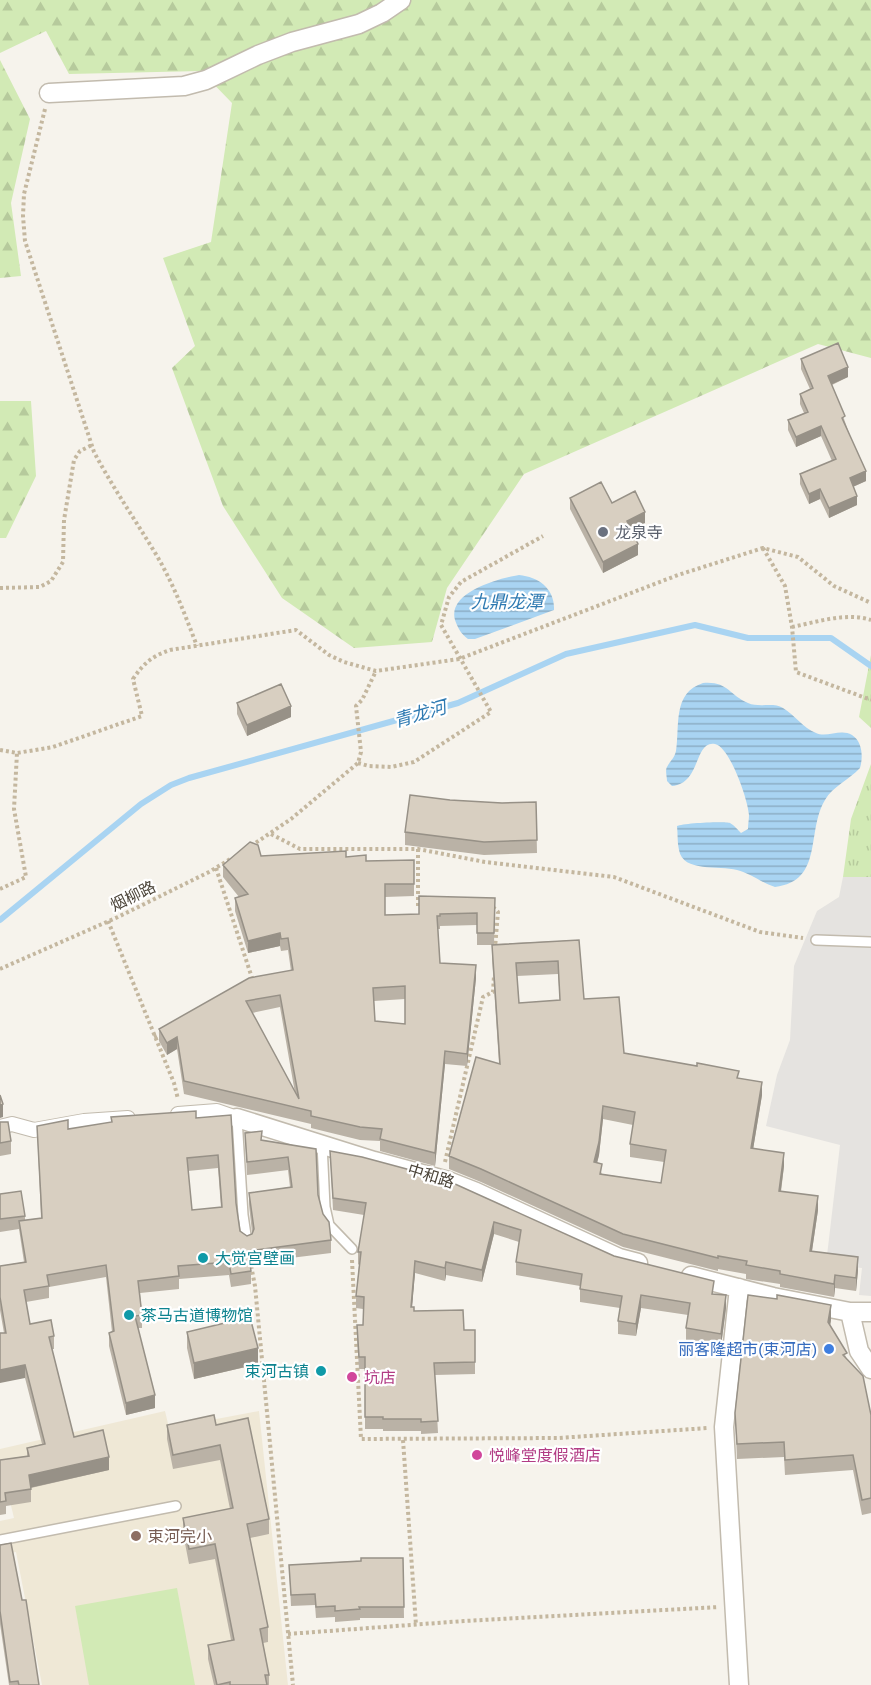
<svg xmlns="http://www.w3.org/2000/svg" width="871" height="1685" font-family="Helvetica,'Noto Sans SC',sans-serif">
<defs>
<pattern id="forest-firs" width="22" height="20" patternUnits="userSpaceOnUse" patternTransform="scale(1.5)"><rect width="22" height="20" fill="#d2eab5"/><path d="M5 1l3.5 6h-7zM16 11l3.5 6h-7z" fill="#b6ca9c"/></pattern>
<pattern id="park-tufts" width="24" height="20" patternUnits="userSpaceOnUse" patternTransform="scale(1.5)"><rect width="24" height="20" fill="#d2eab5"/><path d="M3 7l-1-3M5 7V3M7 7l1-3M15 17l-1-3M17 17v-4M19 17l1-3" fill="none" stroke="#b6ca9c"/></pattern>
<pattern id="water-rules" width="6" height="5" patternUnits="userSpaceOnUse" patternTransform="scale(1.5)"><rect width="6" height="5" fill="#a9d4f2"/><path d="M0 2.5h6" fill="none" stroke="#8caec5"/></pattern>
</defs>
<rect width="100%" height="100%" fill="#f6f3ec"/>
<!-- education -->
<path fill="#efe8d6" d="M165 1411 169 1428 259 1411 288 1685H42L16 1552 0 1554V1521L14 1518 0 1460V1449Z"/>
<!-- grass -->
<path fill="#d2eab5" d="M177 1588 195 1685H89L75 1606Z"/>
<!-- forest -->
<path fill="url(#forest-firs)" d="M0 0H871V358L818 344 524 474 447 588 432 642 354 648 282 598 223 506 172 368 195 346 163 258 211 242 232 103 201 71 69 74 46 31 0 53Z
M0 60 30 119 11 203 21 276 0 278Z
M0 401H31L36 476 6 538H0Z"/>
<!-- park -->
<path fill="url(#park-tufts)" d="M871 655V728L859 717Z
M871 764V877H843L851 819Z"/>
<!-- parking -->
<path fill="#e5e3e0" d="M843 877H871V1296L859 1295 862 1268 826 1264 840 1145 766 1126 777 1075 790 1040 794 966 817 911 839 897Z"/>
<!-- water -->
<path fill="url(#water-rules)" d="M519 575C539 577 555 589 554 610L475 639H468C461 634 458 628 455 620 447 592 500 578 519 575Z
M703 683C728 681 729 695 748 703 759 708 774 702 783 708 795 715 803 728 816 733 827 738 841 728 852 735 863 742 863 758 860 768 849 780 833 786 825 800 806 831 824 881 775 887 762 883 750 873 737 870 719 865 683 873 679 850 677 842 678 834 677 826 683 823 725 821 730 823 734 825 738 830 741 833L748 829C748 824 749 819 749 815 748 800 730 747 715 744 694 740 701 784 672 786L667 781C667 777 665 770 667 767 670 761 674 759 676 751 680 726 672 693 703 683Z"/>
<g fill="none" stroke-linecap="round" stroke-linejoin="round">
<!-- stream -->
<path stroke="#a9d4f2" stroke-width="6" d="M0 920 141 804 171 785 189 778 458 703 566 654 695 625 748 638H831L871 666"/>
<defs>
<path id="service" d="M816 940 871 942
M237 1118 243 1215 247 1242
M322 1144 325 1207 329 1225 352 1249
M0 1540 176 1506"/>
<path id="pedestrian" d="M178 1114 217 1111 237 1118
M0 1127 12 1124 34 1130 84 1121 128 1118"/>
<path id="minor" d="M49 93 184 86 206 80 258 55 292 42 359 24 382 13 401 0
M237 1118 374 1161 448 1181 476 1192 619 1258 638 1263
M691 1276 773 1297 850 1312H871
M739 1288 724 1427 739 1685
M850 1312 859 1351 871 1369"/>
</defs>
<!-- service casing -->
<use href="#service" stroke="#c2bbae" stroke-width="12"/>
<!-- pedestrian casing -->
<use href="#pedestrian" stroke="#c2bbae" stroke-width="16"/>
<!-- minor casing -->
<use href="#minor" stroke="#c2bbae" stroke-width="21"/>
<!-- path -->
<path stroke="#c4b79f" stroke-width="4" stroke-dasharray="3 3" stroke-linecap="butt" d="M45 109 24 194 23 216 25 241 94 452C113 488 136 521 157 556 174 585 185 615 197 646
M763 548 785 586 792 627 796 672 871 700
M0 588 40 587 51 581 63 562 64 520 74 460 80 451 92 445
M792 627C817 622 846 612 871 620
M0 750 17 753 53 747 142 716 133 679C143 664 152 656 170 650L296 630 329 655 344 662 376 671 459 659 678 575 763 548 798 557 834 586 871 603
M358 763 369 766 391 767 414 762 491 712 441 625 449 597 461 582 543 536
M271 834 300 849H418L485 862 614 877 760 932 803 938
M251 846 291 819 358 763 361 752 356 706 362 700 376 671
M418 849V906H422
M216 868 253 981
M0 889 26 877 14 809 17 753
M493 907 498 912 495 948
M108 921 174 1083 178 1099
M0 969 118 917 209 872 232 858
M154 1037 163 1033
M445 1162 483 997 493 992 494 976
M250 1260 255 1286 293 1685
M352 1260 361 1439 558 1438 708 1428
M403 1440 416 1625
M288 1634 464 1621 719 1607"/>
<!-- service -->
<use href="#service" stroke="#fff" stroke-width="9"/>
<!-- pedestrian -->
<use href="#pedestrian" stroke="#fff" stroke-width="14"/>
<!-- minor -->
<use href="#minor" stroke="#fff" stroke-width="18"/>
</g>
<!-- wall -->
<path fill="#bab2a6" fill-rule="evenodd" d="M801 359 848 377 832 385 866 481 853 487 857 505 829 518 820 499 809 504 800 484V474L832 461 821 436 796 447 788 430V420L804 413 800 404V394L810 389 801 369Z
M570 498 612 503 645 523 631 530 638 555 603 573 570 509Z
M237 703 291 717 247 736 237 714Z
M450 800 502 803 536 802 537 853 484 855 405 845V832Z
M261 856 346 857 366 861 414 860V896L385 897V915L419 914 495 898 494 944 579 940 584 999 624 1053 739 1078 762 1095 753 1149 784 1166 781 1192 818 1210 812 1251 858 1270 856 1291 835 1288 834 1297 780 1287V1284L746 1279V1274L718 1269V1271L623 1247 481 1182 449 1169V1156L499 1063 492 958V945H477V925L440 926V929H438L440 963 476 978 467 1066 445 1064 435 1166 380 1151V1141L360 1140 311 1128V1124L184 1094 177 1049 167 1055 159 1041V1029L291 971 288 950 281 951 280 946 248 953 235 911V898L239 897 223 877V865ZM558 974 560 1000 519 1003 517 976ZM405 999V1024L375 1021 374 1001ZM280 1007 295 1093 252 1013ZM603 1119 633 1125 630 1144V1157L664 1162 661 1183 602 1174 597 1163 599 1155Z
M231 1115 236 1203 240 1231 247 1236 252 1234V1232L249 1205V1193L290 1187 288 1170 247 1175 245 1133 262 1140 316 1149 318 1195 323 1214 331 1240V1253L250 1263 251 1271V1284L231 1287 229 1275 179 1279V1289L140 1293 142 1315V1328H138L155 1408 126 1415 109 1346V1333L112 1332 106 1277 49 1287V1298L26 1302 30 1324 54 1336V1349H52L74 1437 109 1470 31 1488V1502L6 1506V1514L0 1515V1460L27 1456V1448L42 1444 25 1378 4 1333 0 1310V1266L24 1262 19 1229 0 1232V1194L25 1216V1220L41 1218 37 1126 68 1129ZM218 1168 221 1208 192 1210 188 1171Z
M0 1122 11 1141V1154L0 1156Z
M330 1151 614 1256 714 1294 726 1308 721 1346 686 1340V1328L688 1315 641 1308 636 1336 618 1334V1321L620 1308 580 1302V1286L516 1275V1262L519 1242 494 1234 482 1282 446 1275 445 1281 415 1273 412 1307 414 1311 464 1330H475V1374L435 1375 438 1433 421 1434V1431H383V1429H365V1369H359L357 1337V1325H363V1309L356 1308V1296L359 1265 358 1264V1252L364 1215 333 1210Z
M831 1320 830 1325 847 1359 871 1415V1513L862 1515 853 1470 785 1475 784 1457 737 1459 735 1413Z
M187 1332 258 1364 194 1379 187 1348Z
M167 1425H216L269 1519V1534L250 1538 268 1627V1642L263 1643 269 1675V1685H214L208 1659V1645L231 1640 215 1559 189 1564 183 1533V1518L230 1509 220 1460 173 1469 167 1439Z
M0 1545 22 1600 39 1685H9L0 1624Z
M403 1558 404 1618H360V1620L335 1622V1617L316 1618 315 1605 291 1606 289 1565Z"/>
<!-- shaded-wall -->
<path fill="#979187" d="M848 367V377L828 386V376Z
M821 426V436L796 447V437Z
M866 471V481L850 488V478Z
M820 489V499L809 504V494Z
M857 496V505L829 518V508Z
M645 512V523L627 532V521Z
M638 544V555L603 573V562Z
M291 706V717L247 736V725Z
M280 933V946L248 953V941Z
M476 965V978L467 1066V1054Z
M177 1037V1049L167 1055V1043Z
M445 1051V1064L435 1166V1153Z
M762 1082V1095L751 1162V1148Z
M3 1104V1117L0 1118V1105Z
M603 1106V1119L599 1155 594 1175V1162Z
M784 1153V1166L779 1204V1191Z
M818 1196V1210L810 1264V1251Z
M494 1222V1234L482 1282V1270Z
M858 1257V1270L856 1291V1278Z
M415 1261V1273L411 1319V1307Z
M446 1262V1275L445 1281V1268Z
M835 1275V1288L834 1297V1284Z
M641 1295V1308L636 1336V1324Z
M726 1295V1308L721 1346V1334Z
M831 1305V1320L828 1337V1322Z
M258 1348V1364L194 1379V1363Z
M25 1365V1378L0 1383V1370Z
M155 1395V1408L126 1415V1403Z
M109 1457V1470L29 1488V1475Z"/>
<!-- building -->
<path fill="#d8cfc1" stroke="#979187" stroke-width="1.5" fill-rule="evenodd" d="M838 343 848 367 828 376 845 416 842 418 866 471 850 478 857 496 829 508 820 489 809 494 800 474 836 459 821 426 796 437 788 420 808 412 800 394 813 388 801 359Z
M601 482 612 503 635 491 645 512 627 521 638 544 603 562 570 498Z
M281 684 291 706 247 725 237 703Z
M410 795 450 800 502 803 536 802 537 840 484 842 405 832Z
M250 842 258 845 261 856 346 851V857L366 855V861L414 860V884H385V915L419 914V896L495 898 494 933H477V913L440 914V916H437L440 963 476 965 467 1054 445 1051 435 1153 380 1139 382 1129 360 1127 311 1116V1111L184 1081 177 1037 167 1043 159 1029 249 978 293 970 288 938 281 939 280 933 248 941 235 898 248 894 223 865ZM405 986V1024L375 1021 373 988ZM280 995 299 1099 246 1001Z
M579 940 584 999 619 997 624 1053 697 1066V1063L739 1071 737 1078 762 1082 751 1148 784 1153 779 1191 818 1196 810 1251 858 1257 856 1278 835 1275 834 1284 780 1274V1271L746 1265 747 1261 718 1256V1258L623 1234 481 1169 449 1156 476 1057 500 1064 492 945ZM558 961 560 1000 519 1003 516 963ZM603 1106 635 1112 630 1144 666 1150 661 1183 600 1174 602 1164 594 1162 599 1142Z
M0 1095 3 1104 0 1105Z
M196 1111V1118L231 1115 236 1203 240 1231 247 1236 252 1234 254 1229 249 1193 292 1187 288 1157 247 1162 245 1133 262 1131 261 1140 316 1149 318 1195 323 1214 329 1222 331 1240 248 1251 251 1271 231 1274 229 1262 178 1266 179 1276 138 1281 142 1315 135 1316 155 1395 126 1403 109 1333 114 1331 106 1265 47 1275 49 1286 24 1290 30 1324 51 1320 54 1336 49 1337 74 1437 103 1430 109 1457 29 1475 31 1489 5 1493 6 1501 0 1502V1460L29 1456 27 1448 45 1444 25 1365 0 1370V1333H6L0 1297V1266L26 1262 19 1221 42 1218 37 1126 68 1120V1129L112 1122 111 1117ZM218 1155 222 1207 192 1210 187 1158Z
M0 1122H8L11 1141 0 1143Z
M330 1151 362 1157 444 1179 614 1256 714 1281 712 1294 726 1295 721 1334 686 1328 690 1303 641 1295 636 1324 618 1321 622 1296 580 1289 582 1274 516 1262 521 1230 494 1222 482 1270 446 1262 445 1268 415 1261 411 1307H414V1311L463 1310 464 1330H475V1362L434 1363 438 1421 421 1422V1419H383V1417H365V1357H359L357 1325H363L364 1297 356 1296 361 1252H358L366 1203 333 1198Z
M21 1191 25 1216 0 1219V1194Z
M748 1295 777 1299V1295L831 1305 828 1322 847 1353 843 1355 863 1376 871 1415V1498L862 1500 853 1455 785 1460 784 1442 737 1444 735 1413Z
M250 1317 258 1348 194 1363 187 1332Z
M214 1415 216 1425 248 1418 269 1519 247 1524 268 1627 260 1629 269 1675H265L267 1685H230V1682L217 1685 208 1645 234 1640 215 1544 189 1549 183 1518 233 1508 220 1445 173 1455 167 1425Z
M11 1543 22 1600H26L39 1685H19L18 1681 10 1682 0 1611V1545Z
M361 1558H403L404 1607H359L360 1609 335 1611V1606L316 1607 315 1594 291 1595 289 1565 361 1561Z"/>
<!-- markers -->
<circle fill="#6b7280" stroke="#fff" stroke-width="2" cx="603" cy="532" r="6"/>
<g fill="#0f9aa8" stroke="#fff" stroke-width="2">
<circle cx="203" cy="1258" r="6"/>
<circle cx="129" cy="1315" r="6"/>
<circle cx="321" cy="1371" r="6"/>
</g>
<circle fill="#3f7fe0" stroke="#fff" stroke-width="2" cx="829" cy="1349" r="6"/>
<g fill="#d1479c" stroke="#fff" stroke-width="2">
<circle cx="352" cy="1377" r="6"/>
<circle cx="477" cy="1455" r="6"/>
</g>
<circle fill="#8d6e63" stroke="#fff" stroke-width="2" cx="136" cy="1536" r="6"/>
<g text-anchor="middle" dominant-baseline="central" stroke-width="4.5" stroke-linejoin="round" paint-order="stroke">
<!-- worship labels -->
<g font-size="16" fill="#5b616d" stroke="#fff" text-anchor="start">
<text x="615" y="532">龙泉寺</text>
</g>
<!-- street labels -->
<g font-size="16" fill="#4b4439" stroke="#fff">
<text transform="translate(133 896) rotate(-26)">烟柳路</text>
<text transform="translate(431 1176) rotate(17)">中和路</text>
</g>
<!-- culture labels -->
<g font-size="16" fill="#0d838f" stroke="#fff" text-anchor="start">
<text x="215" y="1258">大觉宫壁画</text>
<text x="141" y="1315">茶马古道博物馆</text>
<text x="309" y="1371" text-anchor="end">束河古镇</text>
</g>
<!-- shop labels -->
<g font-size="16" fill="#366cbe" stroke="#fff" text-anchor="end">
<text x="817" y="1349">丽客隆超市(束河店)</text>
</g>
<!-- hotel labels -->
<g font-size="16" fill="#b23c85" stroke="#fff" text-anchor="start">
<text x="364" y="1377">坑店</text>
<text x="489" y="1455">悦峰堂度假酒店</text>
</g>
<!-- education labels -->
<g font-size="16" fill="#785e54" stroke="#fff" text-anchor="start">
<text x="148" y="1536">束河完小</text>
</g>
<!-- water labels -->
<g font-size="18" font-style="italic" fill="#2e7ab2" stroke="#fff">
<text x="507" y="602">九鼎龙潭</text>
<text transform="translate(420 714) rotate(-16)">青龙河</text>
</g>
</g>
</svg>
